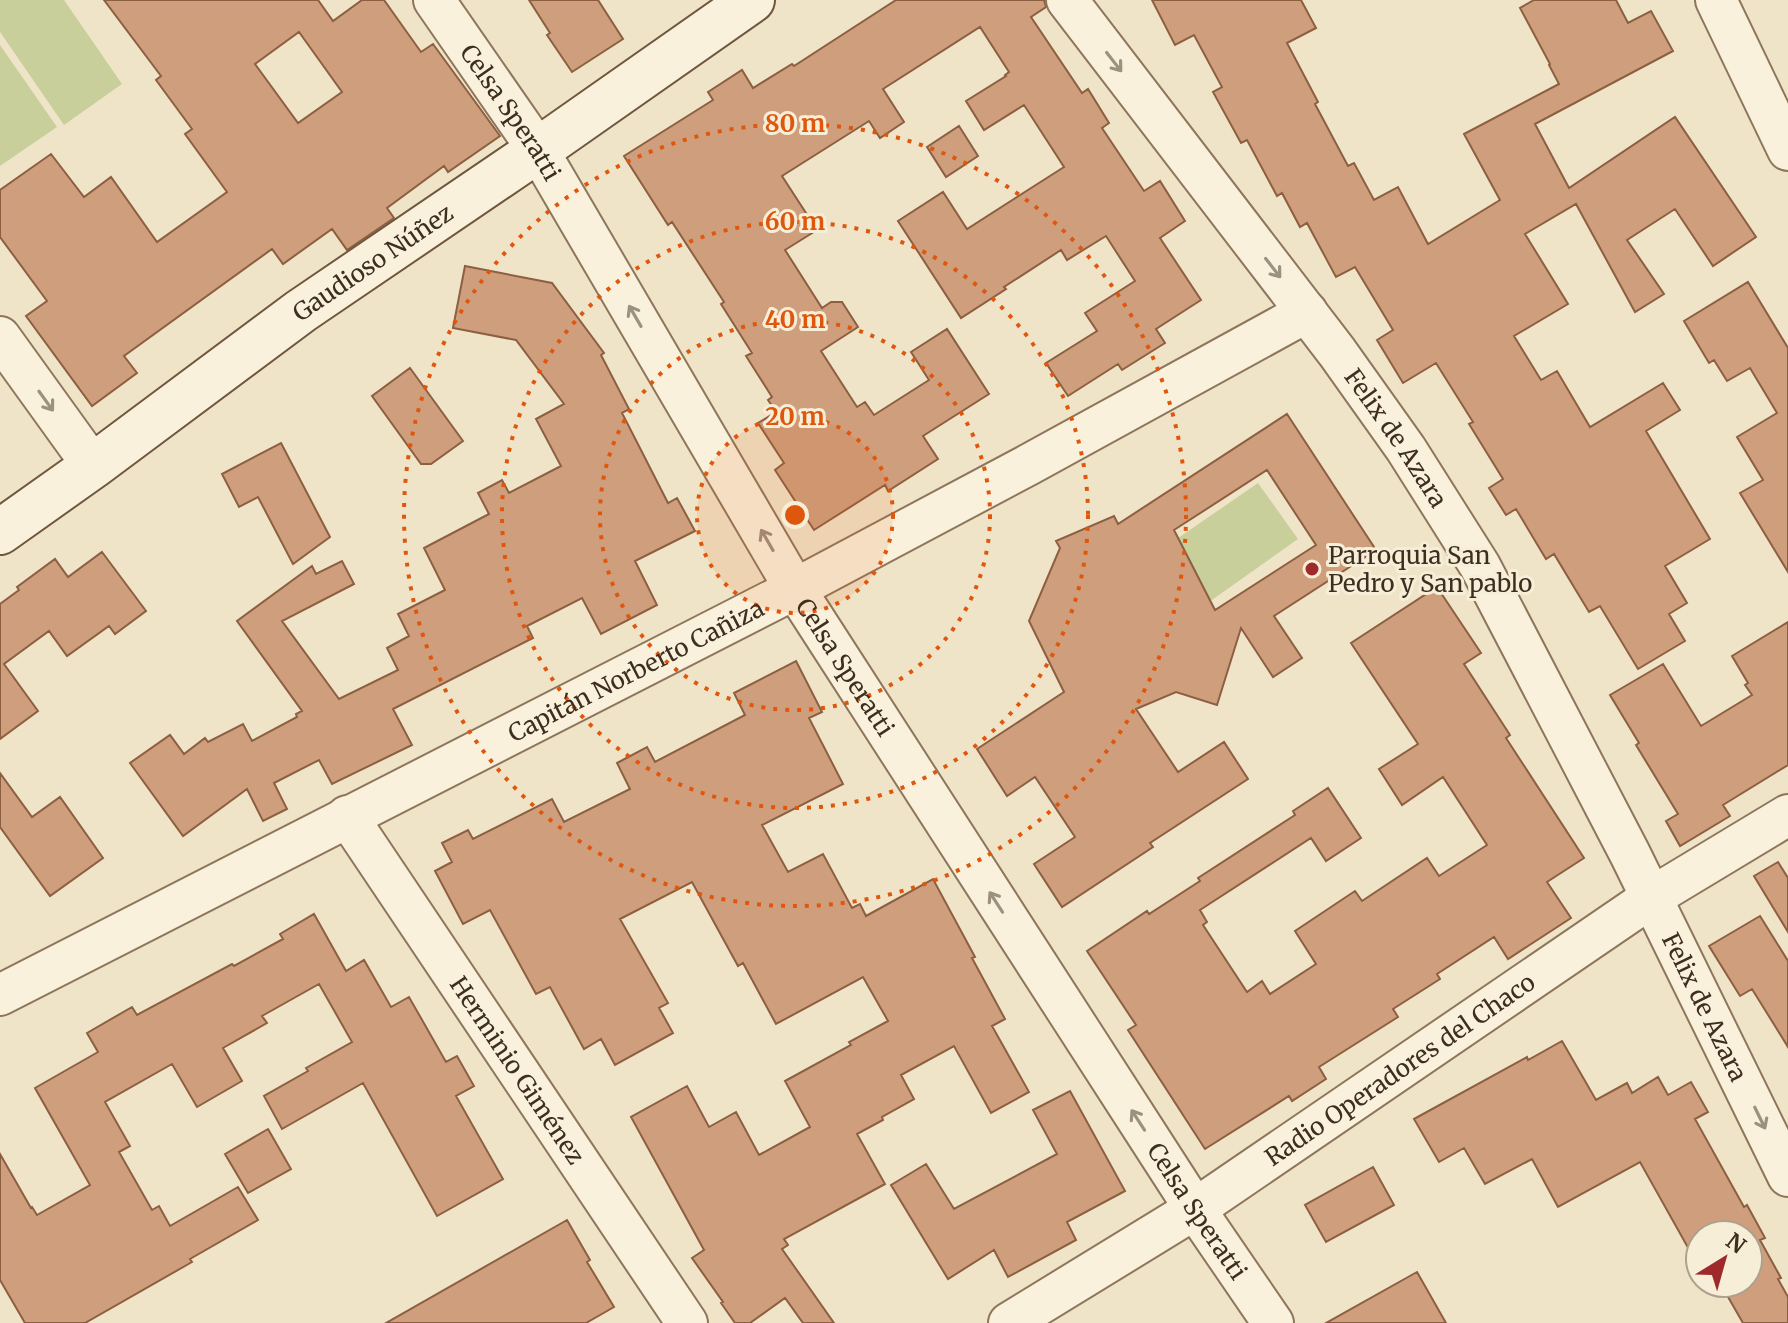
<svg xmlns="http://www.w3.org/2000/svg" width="1788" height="1323" font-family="Merriweather,serif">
<rect width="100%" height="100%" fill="#f0e4c8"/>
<!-- green -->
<path fill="#c9cf9b" d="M0 0H64L122 84 64 125 0 32Z
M0 45 57 127 0 166Z
M1258 483 1298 539 1209 602 1168 545Z"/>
<!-- building -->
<path fill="#cf9f7d" stroke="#8d5f41" stroke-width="2" fill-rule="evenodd" d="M104 0H318L333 21 362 0H384L421 52 433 44 500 136 448 172 444 166 387 208 394 218 347 250 332 229 283 264 272 249 124 356 137 373 92 406 26 316 47 301 0 237V190L51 154 84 197 111 177 157 242 227 192 185 134 192 129 156 80 161 76ZM299 32 342 92 298 123 255 64Z
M529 0H598L623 39 572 72 547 35 550 33Z
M896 0H1044L1046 7 1031 17 1082 93 1088 89 1109 123 1102 128 1144 191 1160 181 1185 221 1160 238 1201 300 1156 329 1165 343 1122 370 1118 364 1068 396 1046 363 1097 331 1085 313 1135 281 1106 236 1067 260 1061 250 1004 287 1006 289 961 318 898 221 943 192 967 229 1064 167 1024 105 984 130 966 101 1006 76 1005 75 1009 72 980 27 883 89 904 122 880 138 869 121 782 176 817 230 785 250 822 308 831 302H842L858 327 821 351 857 407 865 402 874 415 929 380 911 352 947 329 989 394 923 436 938 459 888 491 885 485 814 530 775 470 784 463 758 423 776 412 768 400 772 397 746 356 752 353 721 304 724 302 672 222 668 225 624 156 713 100 708 92 742 70 753 88 792 64 794 66Z
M1152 0H1301L1316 28 1287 43 1318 102 1315 104 1348 166 1354 163 1374 200 1398 187 1428 244 1500 200 1464 134 1559 84 1549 65 1550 64 1520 8 1534 0H1616L1628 23 1651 11 1673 51 1535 124 1569 188 1675 117 1756 237 1713 266 1675 209 1627 240 1664 294 1635 312 1576 204 1525 234 1568 304 1514 336 1541 380 1557 371 1590 427 1663 383 1680 410 1646 431 1710 539 1665 566 1687 603 1669 614 1685 641 1638 669 1600 606 1589 612 1554 554 1546 559 1516 509 1506 515 1489 488 1503 479 1469 424 1473 422 1436 363 1403 383 1377 340 1393 330 1355 267 1336 277 1307 223 1300 227 1282 193 1277 196 1247 140 1241 143 1213 92 1222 87 1194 35 1175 45Z
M959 126 978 156 946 177 927 147Z
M465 266 552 283 604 353 601 355 629 409 622 413 643 454 668 503 677 498 695 531 635 561 657 605 601 634 582 598 527 626 533 638 393 709 412 745 332 784 319 760 274 783 287 809 263 821 247 789 183 836 130 763 170 735 184 754 205 738 208 742 243 724 252 741 297 717 296 714 302 711 237 621 312 566 316 574 342 561 354 584 282 621 339 699 398 670 387 648 409 636 398 614 445 590 424 548 489 514 478 493 502 480 509 493 561 466 536 419 564 404 516 340 453 328Z
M1748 282 1788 348V572L1740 493 1763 480 1737 437 1777 413 1750 368 1727 381 1714 360 1709 363 1684 321Z
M410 368 463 441 431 464H421L372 396Z
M1287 414 1376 550 1274 616 1302 658 1273 677 1241 628 1217 705 1176 692 1136 709 1178 772 1224 742 1248 779 1150 843 1153 847 1062 907 1034 864 1075 837 1035 777 1007 796 977 749 1064 692 1029 621 1060 548 1056 541 1114 516 1118 524ZM1267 470 1316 545 1215 610 1174 530Z
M281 443 330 537 293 564 258 497 239 507 222 474Z
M102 552 146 611 115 634 109 626 67 656 49 631 4 664 38 711 0 739V604L19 590 17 587 55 559 68 577Z
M1437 587 1481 653 1464 664 1510 735 1506 738 1584 858 1547 882 1571 918 1508 959 1494 937 1437 974 1440 979 1393 1009 1398 1017 1319 1067 1326 1079 1292 1101 1289 1096 1205 1149 1128 1030 1136 1025 1087 951 1147 911 1149 914 1200 881 1198 878 1295 815 1293 811 1328 788 1361 838 1326 861 1311 838 1200 910 1207 922 1203 925 1247 992 1262 981 1270 994 1316 964 1295 931 1355 891 1362 901 1427 858 1439 876 1487 845 1443 777 1402 805 1379 769 1418 744 1351 643Z
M1788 622V765L1723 805 1730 816 1680 846 1666 821 1678 814 1636 745 1639 743 1610 695 1663 664 1701 726 1752 695 1745 685 1748 683 1732 656Z
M796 661 822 712 809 718 843 784 762 825 788 872 823 854 852 908 860 904 866 916 933 879 975 957 972 958 1005 1019 992 1026 1029 1092 991 1113 954 1046 901 1075 914 1099 882 1117 883 1120 857 1134 885 1184 784 1239 788 1245 782 1249 834 1323H803L785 1298 750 1323H735L721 1303 723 1302 692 1258 704 1250 631 1117 687 1086 709 1127 736 1112 759 1155 810 1127 785 1081 851 1045 849 1042 888 1021 863 977 776 1024 743 963 738 966 692 882 620 919 668 1003 659 1008 673 1033 615 1065 601 1039 584 1049 550 987 536 994 490 910 463 924 435 871 452 862 442 843 468 830 473 839 552 799 564 822 630 789 617 763 647 747 655 762 745 715 734 693Z
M0 773 32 817 60 797 103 858 50 896 0 827Z
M1778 862 1788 878V932L1754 876Z
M314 914 346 971 364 960 391 1007 409 997 446 1062 457 1056 474 1086 456 1096 503 1179 437 1216 363 1083 282 1129 264 1096 308 1071 306 1068 352 1042 319 984 262 1016 267 1023 223 1048 242 1081 197 1107 172 1064 105 1102 130 1146 119 1152 152 1210 159 1206 170 1226 238 1187 258 1220 190 1259 192 1262 85 1323H25L0 1280V1154L31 1208 32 1207 37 1215 90 1185 35 1088 98 1052 87 1033 132 1007 137 1015 232 964 234 966 283 939 280 934Z
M1760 916 1788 961V1047L1752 989 1740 996 1709 946Z
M1562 1041 1596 1100 1627 1083 1632 1093 1658 1077 1668 1095 1691 1082 1708 1112 1695 1119 1744 1207 1747 1205 1765 1238 1760 1240 1781 1278 1778 1279 1788 1297V1323H1743L1720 1283H1748V1235H1700V1269L1640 1162 1558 1207 1532 1159 1485 1184 1464 1148 1439 1162 1414 1119 1527 1057 1528 1060Z
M1070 1091 1125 1191 1067 1222 1076 1240 1008 1277 994 1250 948 1279 891 1185 926 1164 954 1209 1057 1154 1033 1110Z
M268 1129 291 1169 248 1193 225 1154Z
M1373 1167 1394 1205 1326 1242 1305 1205Z
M567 1220 590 1260 587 1262 614 1307 586 1323H386Z
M1417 1272 1446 1323H1326Z"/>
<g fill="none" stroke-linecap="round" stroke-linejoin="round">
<defs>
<g id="street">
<path id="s1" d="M434 0 538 150 795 589 1195 1209 1273 1323"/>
<path id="s2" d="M1067 0 1337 352 1406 449 1480 566 1630 854 1788 1176"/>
<path d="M1716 0 1788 150"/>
<path d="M0 337 93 466"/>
<path id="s3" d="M347 816 687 1323"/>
<path id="s4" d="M0 995 795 589 1028 465 1307 312"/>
<path id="s5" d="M1009 1323 1195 1209 1652 897 1788 815"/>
</g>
<g id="secondary">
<path id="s6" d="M0 532 93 466 301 311 538 150 752 0"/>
</g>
</defs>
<!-- street casing -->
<use href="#street" stroke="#8d765c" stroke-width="44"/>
<!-- secondary casing -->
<use href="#secondary" stroke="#6f573f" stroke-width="48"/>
<!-- street -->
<use href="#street" stroke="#faf1dc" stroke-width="40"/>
<!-- secondary -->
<use href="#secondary" stroke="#faf1dc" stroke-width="44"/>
</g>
<!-- one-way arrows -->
<defs><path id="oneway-shaft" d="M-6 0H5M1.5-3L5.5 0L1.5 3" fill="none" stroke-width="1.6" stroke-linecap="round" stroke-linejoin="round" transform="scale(2)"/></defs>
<g stroke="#9c907e">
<use href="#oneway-shaft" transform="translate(1114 62) rotate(52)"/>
<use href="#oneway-shaft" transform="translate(1273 268) rotate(52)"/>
<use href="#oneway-shaft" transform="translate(635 316) rotate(-120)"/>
<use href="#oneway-shaft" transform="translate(46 401) rotate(54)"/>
<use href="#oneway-shaft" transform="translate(767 540) rotate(-120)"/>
<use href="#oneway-shaft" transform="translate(996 902) rotate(-123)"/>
<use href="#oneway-shaft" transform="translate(1760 1118) rotate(64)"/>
<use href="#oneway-shaft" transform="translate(1138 1120) rotate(-123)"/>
</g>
<!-- distance rings -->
<circle cx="795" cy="515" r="98" fill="#df570d" fill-opacity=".12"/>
<g fill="none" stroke="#df570d" stroke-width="4" stroke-dasharray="4 8">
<circle cx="795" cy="515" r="98"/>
<circle cx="795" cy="515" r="195"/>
<circle cx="795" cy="515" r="293"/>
<circle cx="795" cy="515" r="391"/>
</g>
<!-- markers -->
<circle fill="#9e2a2b" stroke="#f7eed8" stroke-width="3" cx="1312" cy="569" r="8"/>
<g text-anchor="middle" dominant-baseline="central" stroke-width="6" stroke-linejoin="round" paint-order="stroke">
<!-- street labels -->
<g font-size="24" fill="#3d2e20" stroke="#f7eed8">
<text stroke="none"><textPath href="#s1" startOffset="136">Celsa Speratti</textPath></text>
<text stroke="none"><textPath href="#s6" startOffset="460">Gaudioso Núñez</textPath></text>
<text stroke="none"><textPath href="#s2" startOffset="548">Felix de Azara</textPath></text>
<text stroke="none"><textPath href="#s1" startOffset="784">Celsa Speratti</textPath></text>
<text stroke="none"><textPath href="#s4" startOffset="714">Capitán Norberto Cañiza</textPath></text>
<text stroke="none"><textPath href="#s2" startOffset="1196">Felix de Azara</textPath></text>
<text stroke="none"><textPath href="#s3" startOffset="306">Herminio Giménez</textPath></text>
<text stroke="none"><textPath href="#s5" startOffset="466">Radio Operadores del Chaco</textPath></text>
<text stroke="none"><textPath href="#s1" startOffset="1432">Celsa Speratti</textPath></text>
</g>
<!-- poi labels -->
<g font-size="24" fill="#3d2e20" stroke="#f7eed8" text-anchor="start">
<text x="1328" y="555">Parroquia San<tspan x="1328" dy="28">Pedro y San pablo</tspan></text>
</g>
</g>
<circle cx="795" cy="515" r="12" fill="#df570d" stroke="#f7eed8" stroke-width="4"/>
<g font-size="24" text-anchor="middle" font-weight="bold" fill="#df570d" stroke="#f7eed8" stroke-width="6" stroke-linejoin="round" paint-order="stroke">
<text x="795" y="132">80 m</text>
<text x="795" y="230">60 m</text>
<text x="795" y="328">40 m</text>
<text x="795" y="425">20 m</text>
</g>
<!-- north arrow -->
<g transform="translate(1724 1259) rotate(37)"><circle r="38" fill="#f7eed8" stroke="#ada18e" stroke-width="2"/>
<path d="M0-6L14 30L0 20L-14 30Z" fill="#9e2a2b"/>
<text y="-12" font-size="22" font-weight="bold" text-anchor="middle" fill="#3d2e20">N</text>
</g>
</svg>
